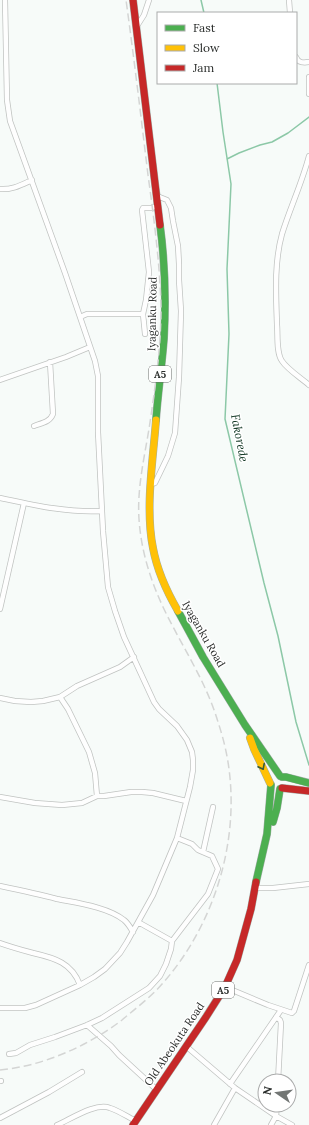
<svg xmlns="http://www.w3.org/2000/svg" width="309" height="1125" font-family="Lora,serif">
<rect width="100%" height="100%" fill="#f7fbf9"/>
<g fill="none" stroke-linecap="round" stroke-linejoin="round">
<!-- stream -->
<path stroke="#8cc8a7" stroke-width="1.5" d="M201 0 204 13
M217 83 223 132 231 184 227 269 229 334 225 419 264 583 278 636 296 722 309 765
M227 159 239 153 260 145 272 142 288 133 309 117"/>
<defs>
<path id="street" d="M289 0 290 13
M137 26 144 15 149 0
M296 57C298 63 303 63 309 62
M309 77V94
M309 156C302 183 290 208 282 234 274 263 276 295 277 325 278 334 276 353 282 361 287 369 301 378 309 385
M0 189C12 190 21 185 32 180
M80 317 87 314H143
M145 334 143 314 146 300 149 272 142 210 143 208H152L158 205
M0 380 66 357 90 347
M34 426C42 423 50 422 53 414L50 362
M151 484 155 483 168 456 175 433 179 377 181 311 179 280V264L178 246 173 221 171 208 167 200 157 196
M0 498C33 505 68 513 102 511
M0 609 24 503
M60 697 68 709 89 752 95 773 97 796
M0 698 15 701 31 702 43 701 60 697 77 686 120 667 134 657
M0 797 35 803 62 805 82 803 97 796H104L131 792H142L153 793 186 801
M203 852 213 807
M0 886C19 890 38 894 57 899 77 903 108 907 124 920 128 923 130 927 133 932
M255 888H273L309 884
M138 922 172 941
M0 943C11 947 22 950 33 953 55 958 72 963 80 985
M225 987 268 1005 292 1013 294 1011 309 965
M0 1008H25L36 1005 80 985 94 977 105 969 120 953 127 942 153 895 177 838 190 787 193 770V760L192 752 187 740 177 726 159 709 154 702 124 637 115 611 108 587 103 531 98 432V376L95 361 65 273 10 121 7 100 5 0
M276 1017 280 1020 281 1023 278 1081
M87 1025 111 1046 119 1055 157 1090
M187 1047 235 1088 276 1116 292 1125
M9 1054 16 1053 30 1045 55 1037 87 1025 102 1018 149 988 160 976 166 964 171 949 172 941 208 894 218 869 212 856 198 850 192 844 177 838
M0 1081H1
M230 1084 281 1010
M0 1118 49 1092 82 1072
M57 1125C71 1119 96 1102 110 1108 119 1111 128 1117 136 1121
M214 1125 235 1088
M271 1125 276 1116 277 1105"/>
<path id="fast" d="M156 420C158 392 162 365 164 338 166 300 165 262 160 225
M178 611 203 657 245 725 280 776
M282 777H286L309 783
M273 822 277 808 280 789
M256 882 267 834 271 785"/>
<path id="slow" d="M156 420C153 461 145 508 153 548 157 570 167 592 178 611
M250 738 254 749 270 783"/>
<path id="jam" d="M133 0 160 225
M282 788 309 791
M133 1125 206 1017 225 987 237 960 251 909 256 882"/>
</defs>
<!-- street casing -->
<use href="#street" stroke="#c0c3c1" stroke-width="6"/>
<!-- fast casing -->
<use href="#fast" stroke="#a1ada7" stroke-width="8"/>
<!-- slow casing -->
<use href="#slow" stroke="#a1ada7" stroke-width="8"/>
<!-- jam casing -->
<use href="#jam" stroke="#a1ada7" stroke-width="8"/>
<!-- street -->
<use href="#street" stroke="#fefefe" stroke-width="4.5"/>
<!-- fast -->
<use href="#fast" stroke="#4caf50" stroke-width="7"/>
<!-- slow -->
<use href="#slow" stroke="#ffc107" stroke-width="7"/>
<!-- jam -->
<use href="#jam" stroke="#c62828" stroke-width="7"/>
<!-- rail -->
<path stroke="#d4d5d4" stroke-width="1.5" stroke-dasharray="8 4" stroke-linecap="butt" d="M0 1070C43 1066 88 1046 122 1020 136 1008 151 997 163 983 213 926 239 845 229 769 227 753 223 737 218 722 206 681 181 645 163 607 150 579 141 550 139 519 137 489 144 459 149 429 155 389 161 348 161 308 160 264 154 219 148 175 141 117 134 58 126 0"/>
</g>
<!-- one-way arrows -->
<defs><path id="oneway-chevron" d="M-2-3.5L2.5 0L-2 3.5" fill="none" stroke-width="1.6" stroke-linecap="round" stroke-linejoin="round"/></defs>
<use stroke="#375b39" href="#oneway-chevron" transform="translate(262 767) rotate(63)"/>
<g text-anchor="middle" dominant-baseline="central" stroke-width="3" stroke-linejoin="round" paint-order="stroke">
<!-- shield labels -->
<g fill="#fff" stroke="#6b6d6b" stroke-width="1">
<rect x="149" y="366" width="22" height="16" rx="3"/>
<rect x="212" y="982" width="22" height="16" rx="3"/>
</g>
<g font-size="10" font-weight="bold" fill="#2b2e2c">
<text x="160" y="374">A5</text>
<text x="223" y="990">A5</text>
</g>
<!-- street labels -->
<g font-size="11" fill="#2b2e2c" stroke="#fff">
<text transform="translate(152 314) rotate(-89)">Iyaganku Road</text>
<text transform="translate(204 634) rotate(60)">Iyaganku Road</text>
<text transform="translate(174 1044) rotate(-56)">Old Abeokuta Road</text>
</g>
<!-- water labels -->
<g font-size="12" font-style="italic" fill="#163b28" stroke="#fff">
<text transform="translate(240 438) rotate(79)">Fakorede</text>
</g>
</g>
<!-- legend -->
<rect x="157" y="12" width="140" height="72" fill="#ffffff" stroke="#aaabab"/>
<rect x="165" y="25" width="20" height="6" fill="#4caf50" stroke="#aaabab"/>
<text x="193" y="32" font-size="12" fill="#2b2e2c">Fast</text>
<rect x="165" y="45" width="20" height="6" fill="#ffc107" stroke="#aaabab"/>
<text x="193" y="52" font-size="12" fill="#2b2e2c">Slow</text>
<rect x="165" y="65" width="20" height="6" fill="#c62828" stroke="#aaabab"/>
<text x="193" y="72" font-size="12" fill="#2b2e2c">Jam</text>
<!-- north arrow -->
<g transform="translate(277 1093) rotate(283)"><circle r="19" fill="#ffffff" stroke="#aaabab"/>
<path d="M0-3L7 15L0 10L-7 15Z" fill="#727674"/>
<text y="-6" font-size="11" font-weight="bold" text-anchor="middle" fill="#2b2e2c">N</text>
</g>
</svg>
